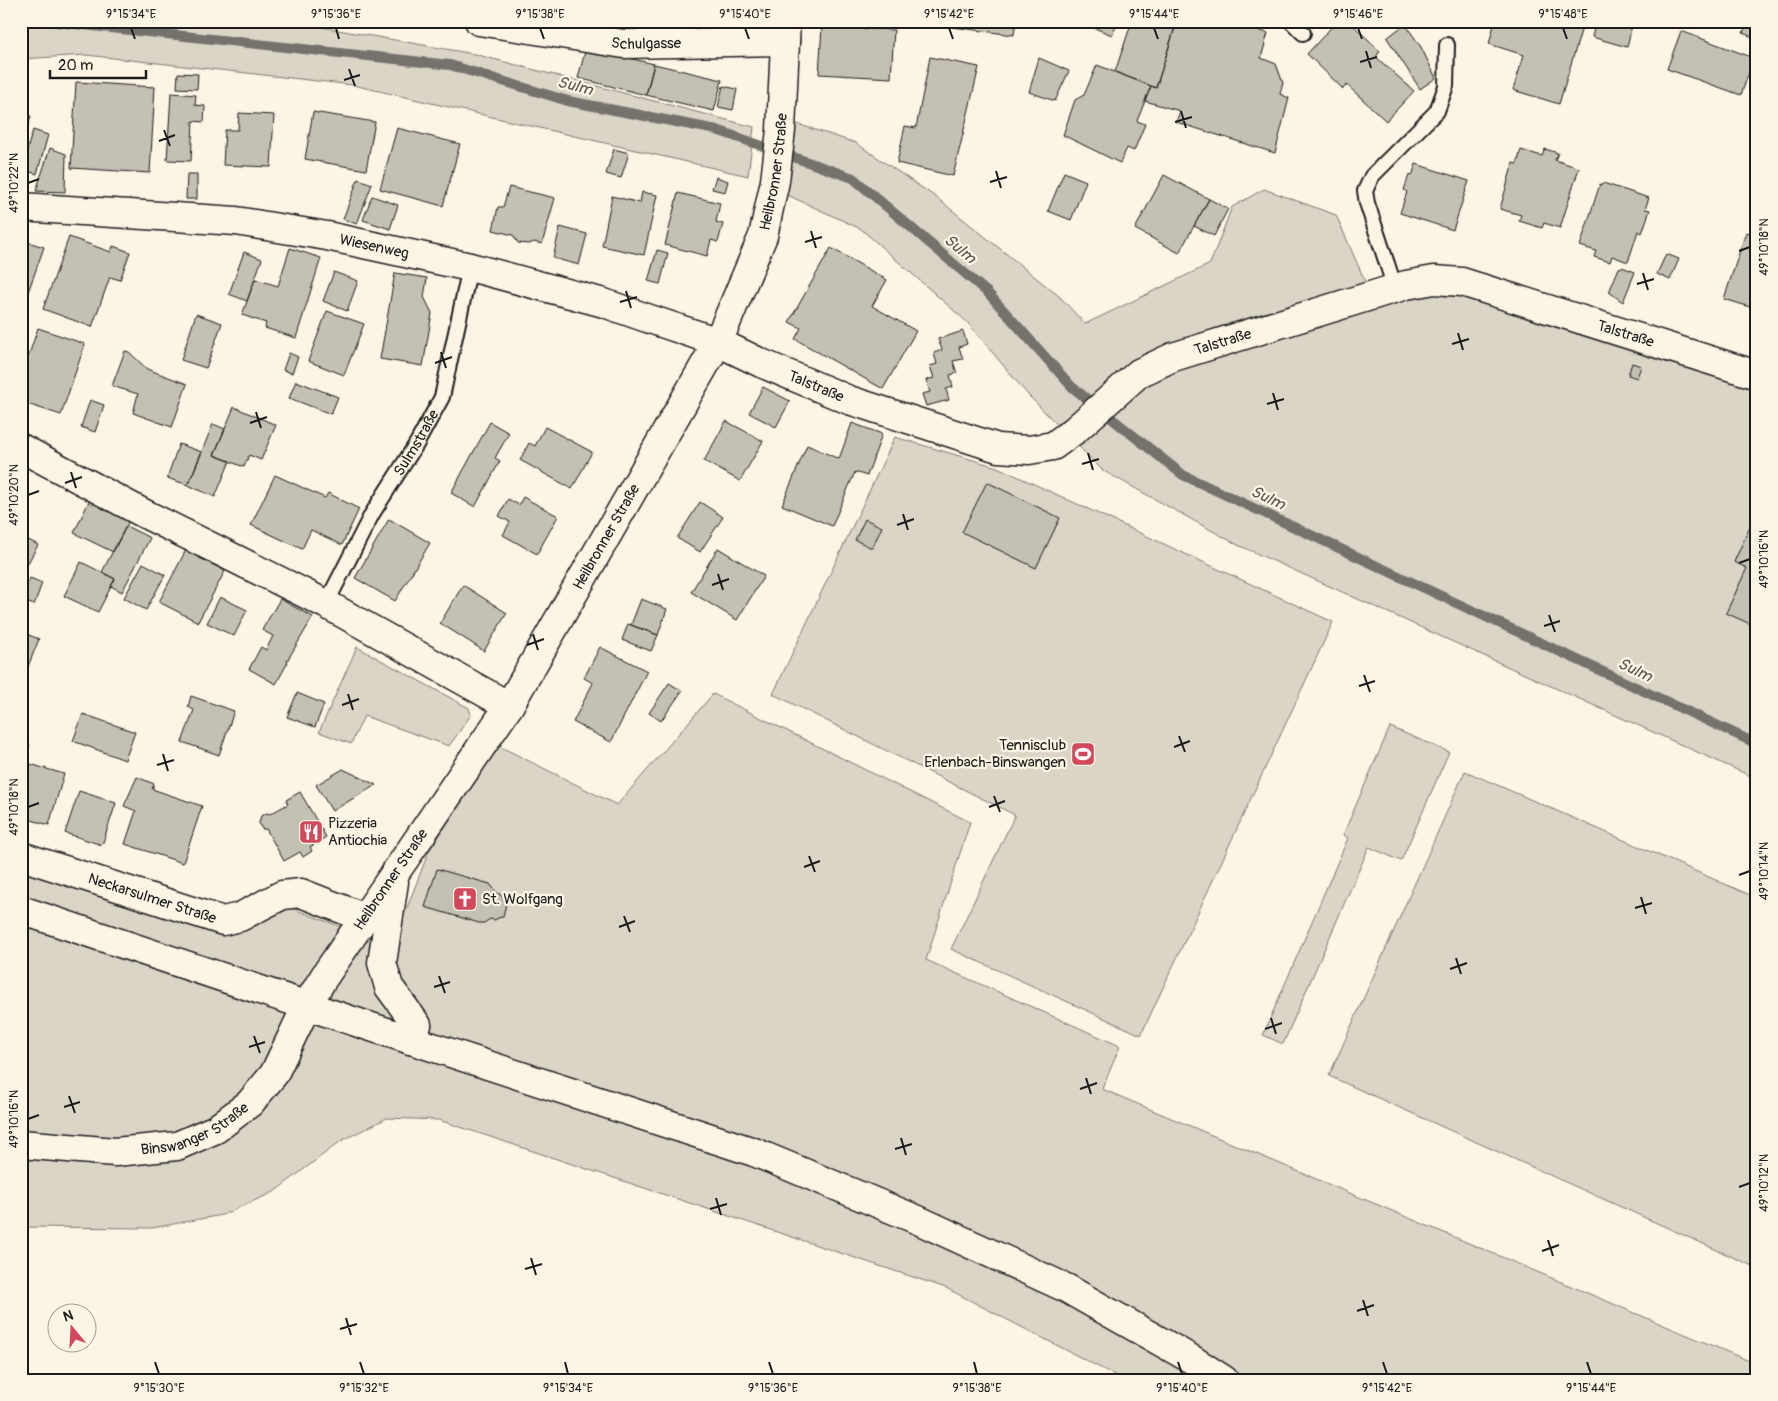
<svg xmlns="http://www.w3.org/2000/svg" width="1778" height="1401" font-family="Pangolin,sans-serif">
<rect width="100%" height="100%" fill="#fcf5e5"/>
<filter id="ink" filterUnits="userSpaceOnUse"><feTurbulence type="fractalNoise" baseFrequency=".02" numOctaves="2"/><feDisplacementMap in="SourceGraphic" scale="10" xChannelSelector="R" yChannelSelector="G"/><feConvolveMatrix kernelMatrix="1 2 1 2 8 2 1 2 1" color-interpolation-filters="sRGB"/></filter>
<g filter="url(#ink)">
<!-- green -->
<path fill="#dbd5c8" stroke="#7c7872" d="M21 21H287L474 54 754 127 748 176 353 85 86 55 21 59Z
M794 123 856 143 937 198 1060 297 1085 324 1210 264 1232 207 1264 189 1336 215 1375 304 1429 290 1460 291 1757 383V779L1238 545 1102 470 1028 395 967 322 861 229 783 193Z
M895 437 997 467 1333 622 1141 1035 951 949 1015 815 773 694Z
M357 647 469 708 471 715 449 746 364 716 351 744 319 732Z
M713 694 970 822 926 960 1120 1046 1102 1089 1749 1361 1757 1357V1380H1124L946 1288 439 1120 387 1118 341 1141 274 1192 222 1215 152 1228 21 1227V868L228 932 266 920 291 908 392 946 429 851 499 746 617 805Z
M1390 727 1449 752 1401 861 1369 847 1283 1044 1263 1035 1348 838 1343 835Z
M1465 771 1757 898V1268L1329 1076Z"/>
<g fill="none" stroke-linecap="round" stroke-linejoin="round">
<!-- stream -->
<path stroke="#75726c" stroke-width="10" d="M47 21 450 65 568 101 717 130 853 178 988 293 1072 387 1183 475 1757 744"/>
</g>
<!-- building -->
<path fill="#c4c0b3" stroke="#1c1c1c" d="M953 21H1016L1014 35 952 27Z
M1077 21H1119L1112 35Z
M1132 21H1177L1156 88 1115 72Z
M1177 21H1235V24L1268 33 1261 58 1276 64 1283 83 1280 94 1289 98 1275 153 1176 122 1180 111 1145 101 1151 86 1156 88Z
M1337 21H1349L1380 51 1376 57 1414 91 1386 121 1347 85 1343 89 1307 54Z
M1495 21H1584L1559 104 1513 90 1524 55 1489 44Z
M1596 21H1633L1627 47 1592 37Z
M1748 21H1757V39L1743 33Z
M1405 24 1421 47 1436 78 1420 89 1387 38Z
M822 26 894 30 891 78 819 74Z
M1681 31 1754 58 1741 95 1667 69Z
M586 48 654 64 646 95 578 78Z
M930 57 979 67 953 176 897 163 905 126 916 128Z
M1039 58 1069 71 1055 101 1029 92Z
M654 64 722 80 714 111 646 95Z
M1097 65 1151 86 1137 121 1145 124 1134 151 1127 148 1120 163 1063 135 1075 100 1084 95Z
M178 73 198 74 197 89 177 88Z
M76 82 155 87 150 173 71 168Z
M723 86 737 89 733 110 718 107Z
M171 93 196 95 195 105 205 106 204 122 193 121 191 161 167 160Z
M313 112 375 122 366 170 305 159Z
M21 113 31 116 21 150Z
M239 113 274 115 271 167 223 165 225 130H238Z
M397 128 460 144 443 206 380 189Z
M33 130 48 135 37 174 21 169Z
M50 148 66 154 65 192 36 191Z
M614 149 629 153 621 178 606 174Z
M1545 149 1558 153 1555 160 1579 168 1560 228 1544 223 1542 228 1519 221 1521 215 1500 209 1513 163 1517 164 1521 150 1542 156Z
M1416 164 1469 181 1453 230 1400 213 1407 192 1404 190 1409 175 1412 176Z
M1064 172 1086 181 1071 220 1048 211Z
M187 174H197V199H186Z
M1164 175 1209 199 1179 253 1135 229Z
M716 177 728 181 725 192 712 189Z
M358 179 372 184 357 224 343 219Z
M1603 183 1649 198 1645 209 1650 210 1642 233 1638 231 1628 262 1612 256 1610 262 1594 257 1596 251 1580 246 1600 184 1602 185Z
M509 187 555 198 542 244 534 242 529 244 518 243 513 235 493 230 498 207H503Z
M642 192 657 195 644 255 602 246 612 196 640 203Z
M678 193 720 203 716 222 723 224 718 242 711 240 707 256 665 245Z
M372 196 398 205 390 229 363 220Z
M1209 199 1228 209 1214 236 1194 226Z
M560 227 587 234 579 265 553 258Z
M1746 232 1757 235V309L1724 299Z
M69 237 111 252 113 246 130 252 120 280 110 277 92 327 43 309Z
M21 240 44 247 27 295 21 293Z
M290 248 321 258 296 338 265 328 266 323 242 315 255 279 278 286Z
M831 248 887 280 872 306 916 331 883 389 795 339 801 328 789 322Z
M657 250 668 253 660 284 648 281Z
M244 252 262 259 247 301 229 294Z
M1666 254 1679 259 1670 280 1657 274Z
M1622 267 1635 272 1623 302 1609 292 1619 268Z
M334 272 358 281 347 311 323 301Z
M395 273 427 278 424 297 432 313 423 366 380 359Z
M327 311 364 324 344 375 308 361Z
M196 314 222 323 206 368 181 360Z
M38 328 85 344 61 415 21 402V378Z
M963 331 967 344 959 347 963 359 953 361 957 373 950 375 953 387 946 389 949 400 926 406 922 394 930 392 926 380 934 378 930 366 937 364 934 353 942 350 938 339Z
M125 351 129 352 147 369 187 384 172 427 133 413 138 394 112 386Z
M289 353 298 357 292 373 283 370Z
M1632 363 1641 366 1637 378 1628 375Z
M296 381 338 397 331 414 289 398Z
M763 387 790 401 776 427 749 413Z
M90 400 104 405 95 432 81 427Z
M234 407 276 425 261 460 249 455 244 467 214 455Z
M726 421 763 441 740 481 704 461Z
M490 422 509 433 495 458 500 461 475 507 451 493Z
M852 423 882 434 867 476 855 472 832 526 782 505 807 445 839 459Z
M213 424 225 429 214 455 230 461 215 497 188 485Z
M545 427 592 452 572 489 520 460 529 443 535 446Z
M179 444 202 452 188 485 167 478Z
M275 475 325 498 328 493 359 509 342 545 311 530 302 549 251 525Z
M987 482 1060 518 1036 568 962 532Z
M523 497 558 516 537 554 503 535 510 522 499 516 508 499 519 505Z
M90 499 130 519 113 552 74 533Z
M700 502 723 517 700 552 677 538Z
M1757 511V627L1726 613 1747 568 1734 562Z
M389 519 430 543 395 601 355 578Z
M865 519 882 527 872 548 855 540Z
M126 526 150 538 122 592 111 586 115 579 102 572Z
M21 536 38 545 21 575Z
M718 548 764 576 737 620 691 592Z
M186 550 225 571 198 622 159 602Z
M81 562 115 579 98 612 64 596Z
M143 563 165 575 146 610 124 598Z
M30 578 42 583 34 605 21 600Z
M463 585 507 613 484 651 440 623Z
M220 597 247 610 234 636 207 623Z
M280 599 313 617 287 661 288 662 276 684 249 669 261 647 266 650 273 636 262 630Z
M641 599 667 609 658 635 631 625Z
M628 624 658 635 651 651 622 640Z
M21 632 39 639 27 669 21 667Z
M600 647 647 671 611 742 573 722 593 683 584 678Z
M669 683 682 691 661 721 649 713Z
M297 693 324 704 315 727 287 717Z
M191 696 234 711 219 755 182 742 194 710 188 707Z
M83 714 135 732 125 760 73 741Z
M21 740 30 745 21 761Z
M23 762 64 774 49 825 21 817V768Z
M343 769 376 785 332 811 316 785Z
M137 777 154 784 152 789 202 806 183 863 125 844 136 811 124 806Z
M79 791 116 803 102 845 65 833Z
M300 792 326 837 310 847 312 851 303 857 300 852 284 861 266 829H262L259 823 261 816 267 813 270 814 288 804 286 800Z
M437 869 490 884 497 893 501 895 506 904 503 916 494 920 490 919 484 923H479L425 907Z"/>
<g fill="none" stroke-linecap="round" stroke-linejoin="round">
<defs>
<g id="service">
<path d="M1291 21 1303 33"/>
<path d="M1395 288 1367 203 1365 191 1372 176 1437 111 1446 86 1447 45"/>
<path id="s1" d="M326 604 372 514 417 443 442 397 470 267"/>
</g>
<g id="minor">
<path id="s2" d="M479 21 624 44 785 41"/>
<path id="s3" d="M21 207 236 221 327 236 470 267 604 303 641 316 718 342 761 363 849 400 998 448 1029 450 1053 446 1075 430 1139 373 1173 357 1406 285 1434 280 1462 282 1757 375"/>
<path d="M21 448 143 513 326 604 509 706"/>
<path id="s4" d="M21 856 223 921 240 917 282 895 301 893 365 918"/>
</g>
<g id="tertiary">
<path d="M394 882 382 963 389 987 417 1025 410 1040"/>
<path id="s5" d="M307 1005 324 977 509 706 718 342 763 236 775 181 781 130 786 21"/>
</g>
<g id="secondary">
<path d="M21 910 356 1022 754 1152 918 1220 1066 1288 1193 1360 1224 1380"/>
<path id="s6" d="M21 1144 115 1152 177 1146 216 1129 250 1103 274 1074 307 1005"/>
</g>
</defs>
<!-- service casing -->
<use href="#service" stroke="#1c1c1c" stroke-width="18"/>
<!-- minor casing -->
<use href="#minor" stroke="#1c1c1c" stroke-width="31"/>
<!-- tertiary casing -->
<use href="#tertiary" stroke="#1c1c1c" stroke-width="31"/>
<!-- secondary casing -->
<use href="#secondary" stroke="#1c1c1c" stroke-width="31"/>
<!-- service -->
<use href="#service" stroke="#fcf5e5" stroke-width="14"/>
<!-- minor -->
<use href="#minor" stroke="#fcf5e5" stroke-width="28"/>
<!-- tertiary -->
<use href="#tertiary" stroke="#fcf5e5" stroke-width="28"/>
<!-- secondary -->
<use href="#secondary" stroke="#fcf5e5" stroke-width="28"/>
</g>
</g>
<!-- ticks -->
<path fill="none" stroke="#1c1c1c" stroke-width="2" d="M131 28 135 39M336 28 339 39M540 28 544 39M745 28 749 39M949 28 953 39M1154 28 1158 39M1358 28 1362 39M1563 28 1567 39M1366 51 1371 68M1360 62 1377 57M349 69 355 86M344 80 360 75M1181 111 1186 128M1175 122 1192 117M164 130 170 146M159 141 175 135M996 171 1001 188M990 182 1007 177M28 183 39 179M811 231 816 248M805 242 822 237M1739 251 1750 247M1643 273 1648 290M1637 284 1654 279M626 291 631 308M620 302 637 297M1458 333 1463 350M1452 344 1469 339M441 352 446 368M435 363 452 357M1273 393 1278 410M1267 404 1284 399M256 412 261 428M250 423 267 417M1088 453 1093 470M1082 464 1099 459M71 472 76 488M65 483 82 477M28 495 39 491M903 514 908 530M897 525 914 519M1739 563 1750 559M718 574 723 590M712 585 729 579M1549 615 1555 632M1544 626 1560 621M533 634 538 650M527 645 544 639M1364 675 1370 692M1359 686 1375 681M348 694 353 710M342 705 359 699M1179 736 1185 752M1174 747 1190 741M163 754 168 771M157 765 174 760M994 796 1000 812M28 807 39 803M989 807 1005 801M809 856 815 872M804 867 820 861M1739 875 1750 871M1641 897 1646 914M1635 908 1652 903M624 916 630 932M619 927 635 921M1456 958 1461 974M1450 969 1467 963M439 976 445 993M434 987 450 982M1271 1018 1276 1034M1265 1029 1282 1023M254 1036 260 1053M249 1047 265 1042M1086 1078 1091 1094M1080 1089 1097 1083M69 1096 75 1113M64 1107 80 1102M28 1119 39 1115M901 1138 906 1155M895 1149 912 1144M1739 1187 1750 1183M716 1198 721 1215M710 1209 727 1204M1548 1240 1553 1256M1542 1251 1559 1245M531 1258 536 1275M525 1269 542 1264M1363 1300 1368 1316M1357 1311 1374 1305M346 1318 351 1335M340 1329 357 1324M155 1362 159 1374M360 1362 364 1374M565 1362 568 1374M769 1362 773 1374M974 1362 977 1374M1178 1362 1182 1374M1383 1362 1387 1374M1587 1362 1591 1374"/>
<!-- icons -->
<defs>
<symbol id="stadium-square" viewBox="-11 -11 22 22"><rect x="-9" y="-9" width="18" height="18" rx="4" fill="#d1495b" stroke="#fcf5e5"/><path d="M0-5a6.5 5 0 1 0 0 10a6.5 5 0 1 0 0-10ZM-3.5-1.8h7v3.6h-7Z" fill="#fff"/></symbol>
<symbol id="restaurant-square" viewBox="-11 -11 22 22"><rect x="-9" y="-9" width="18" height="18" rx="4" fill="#d1495b" stroke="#fcf5e5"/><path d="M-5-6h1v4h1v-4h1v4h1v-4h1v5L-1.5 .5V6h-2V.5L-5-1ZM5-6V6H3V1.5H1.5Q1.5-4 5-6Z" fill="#fff"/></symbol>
<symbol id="church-square" viewBox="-11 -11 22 22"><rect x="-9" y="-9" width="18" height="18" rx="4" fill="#d1495b" stroke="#fcf5e5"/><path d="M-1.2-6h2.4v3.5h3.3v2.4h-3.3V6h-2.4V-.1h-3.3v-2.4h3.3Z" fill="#fff"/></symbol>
</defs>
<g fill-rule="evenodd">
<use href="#stadium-square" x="1069" y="740" width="28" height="28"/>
<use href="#restaurant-square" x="297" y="818" width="28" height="28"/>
<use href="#church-square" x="451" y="885" width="28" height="28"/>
</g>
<g text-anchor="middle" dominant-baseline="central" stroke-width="4.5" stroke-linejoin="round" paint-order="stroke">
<!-- street labels -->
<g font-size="15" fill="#1c1c1c" stroke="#fcf5e5">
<text stroke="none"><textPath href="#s2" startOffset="169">Schulgasse</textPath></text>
<text stroke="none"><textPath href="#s5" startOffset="961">Heilbronner Straße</textPath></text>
<text stroke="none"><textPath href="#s3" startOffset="356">Wiesenweg</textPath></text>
<text stroke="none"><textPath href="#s3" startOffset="1691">Talstraße</textPath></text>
<text stroke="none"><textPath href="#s3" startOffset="1271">Talstraße</textPath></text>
<text stroke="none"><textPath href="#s3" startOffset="821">Talstraße</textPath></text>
<text stroke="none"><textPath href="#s1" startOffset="185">Sulmstraße</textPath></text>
<text stroke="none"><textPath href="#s5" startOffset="556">Heilbronner Straße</textPath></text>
<text stroke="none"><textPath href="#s5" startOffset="151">Heilbronner Straße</textPath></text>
<text stroke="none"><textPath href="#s4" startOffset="138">Neckarsulmer Straße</textPath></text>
<text stroke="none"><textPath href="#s6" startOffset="179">Binswanger Straße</textPath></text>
</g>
<!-- poi labels -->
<g font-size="15" fill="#1c1c1c" stroke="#fcf5e5" text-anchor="start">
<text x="1066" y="745" text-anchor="end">Tennisclub<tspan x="1066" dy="17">Erlenbach-Binswangen</tspan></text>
<text x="328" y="823">Pizzeria<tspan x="328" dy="17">Antiochia</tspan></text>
<text x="482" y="899">St. Wolfgang</text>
</g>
<!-- water labels -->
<g font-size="16" font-style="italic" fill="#575551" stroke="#fcf5e5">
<text transform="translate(575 86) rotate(14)">Sulm</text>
<text transform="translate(960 249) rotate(40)">Sulm</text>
<text transform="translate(1268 498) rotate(25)">Sulm</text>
<text transform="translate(1635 670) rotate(25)">Sulm</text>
</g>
</g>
<!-- margin -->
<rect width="1778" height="1401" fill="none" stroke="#fcf5e5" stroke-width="55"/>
<!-- north arrow -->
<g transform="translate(72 1328) rotate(342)"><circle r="24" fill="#fcf5e5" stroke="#a29e95"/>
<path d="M0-4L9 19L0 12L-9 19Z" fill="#d1495b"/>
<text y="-8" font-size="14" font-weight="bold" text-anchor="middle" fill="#1c1c1c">N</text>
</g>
<!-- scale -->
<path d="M50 70v8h96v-8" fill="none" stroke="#1c1c1c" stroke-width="2.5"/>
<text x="58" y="70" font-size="15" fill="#1c1c1c" stroke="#fcf5e5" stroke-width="4" paint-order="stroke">20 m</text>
<rect x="28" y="28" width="1722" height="1346" fill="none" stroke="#1c1c1c" stroke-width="2"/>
<g font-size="12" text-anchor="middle" fill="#1c1c1c">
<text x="131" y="18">9°15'34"E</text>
<text x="336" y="18">9°15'36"E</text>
<text x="540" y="18">9°15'38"E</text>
<text x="745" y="18">9°15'40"E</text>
<text x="949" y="18">9°15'42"E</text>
<text x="1154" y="18">9°15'44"E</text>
<text x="1358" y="18">9°15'46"E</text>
<text x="1563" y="18">9°15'48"E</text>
<text transform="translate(14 183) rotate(-90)" y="4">49°10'22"N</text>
<text transform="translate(1764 247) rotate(-90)" y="4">49°10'18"N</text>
<text transform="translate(14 495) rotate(-90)" y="4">49°10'20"N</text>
<text transform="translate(1764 559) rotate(-90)" y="4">49°10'16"N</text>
<text transform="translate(14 807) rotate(-90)" y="4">49°10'18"N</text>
<text transform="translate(1764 871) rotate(-90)" y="4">49°10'14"N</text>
<text transform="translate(14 1119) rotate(-90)" y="4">49°10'16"N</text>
<text transform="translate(1764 1183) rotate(-90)" y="4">49°10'12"N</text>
<text x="159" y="1392">9°15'30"E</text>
<text x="364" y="1392">9°15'32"E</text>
<text x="568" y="1392">9°15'34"E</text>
<text x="773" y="1392">9°15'36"E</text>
<text x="977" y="1392">9°15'38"E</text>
<text x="1182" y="1392">9°15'40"E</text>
<text x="1387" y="1392">9°15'42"E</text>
<text x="1591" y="1392">9°15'44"E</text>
</g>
</svg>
